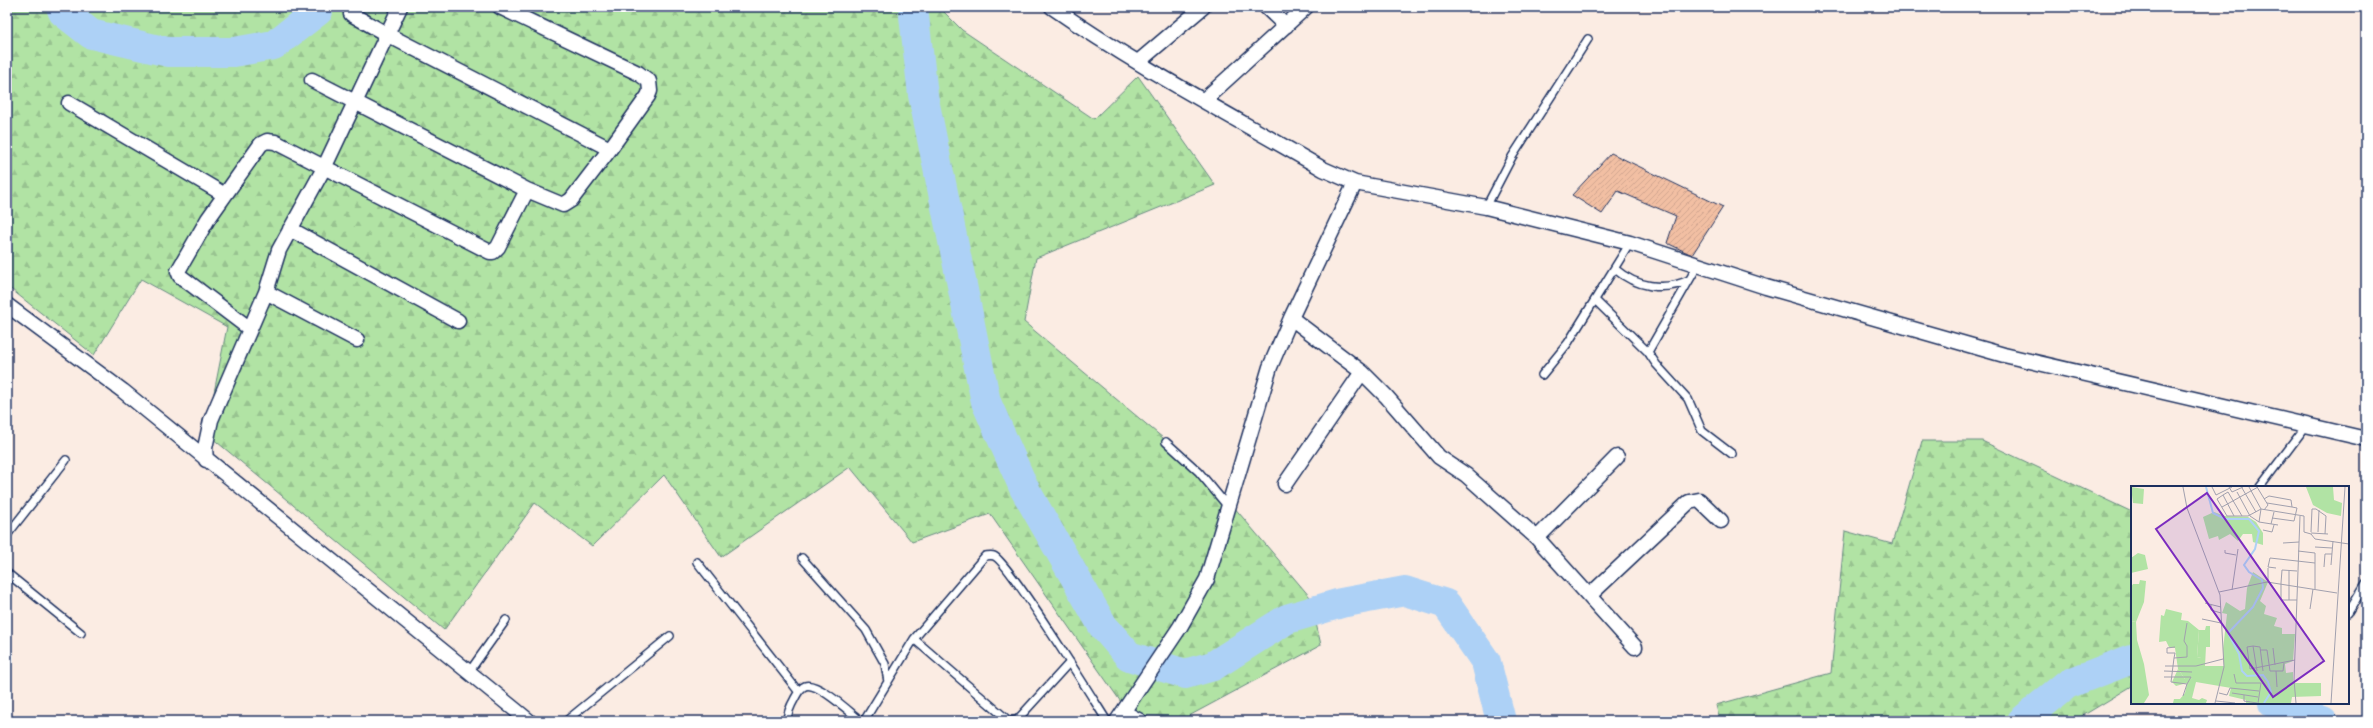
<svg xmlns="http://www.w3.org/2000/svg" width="2373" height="728" font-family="'Patrick Hand',sans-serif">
<defs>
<pattern id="forest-firs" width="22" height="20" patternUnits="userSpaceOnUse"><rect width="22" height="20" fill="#b1e3a4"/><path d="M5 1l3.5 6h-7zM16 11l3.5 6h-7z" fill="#98c390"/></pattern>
<pattern id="building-hatch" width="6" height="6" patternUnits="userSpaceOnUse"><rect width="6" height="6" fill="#f2bfa3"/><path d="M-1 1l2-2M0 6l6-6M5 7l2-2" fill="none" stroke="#cfa48f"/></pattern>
</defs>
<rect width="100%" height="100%" fill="#fbece3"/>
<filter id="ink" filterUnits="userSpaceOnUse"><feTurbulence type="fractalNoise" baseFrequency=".025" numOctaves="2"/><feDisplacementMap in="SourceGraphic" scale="8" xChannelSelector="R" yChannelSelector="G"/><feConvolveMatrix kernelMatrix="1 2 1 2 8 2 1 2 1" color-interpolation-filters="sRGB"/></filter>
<g filter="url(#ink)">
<!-- forest -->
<path fill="url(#forest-firs)" stroke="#668981" d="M7 7H939L962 30 1094 119 1138 76 1215 185 1036 258 1024 322 1206 474 1310 597 1321 645 1187 717 1130 715 990 514 912 542 850 467 721 557 664 475 592 546 535 503 444 630 206 433 227 327 141 279 94 355 7 286Z
M1922 441H1982L2132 512V686L2074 721H1720L1716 705 1831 673 1845 531 1892 544Z"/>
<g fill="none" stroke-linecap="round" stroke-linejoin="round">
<!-- river -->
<path stroke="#add1f6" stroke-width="30" d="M61 7 63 12 91 34 168 52H234L274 45 318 11V7
M913 7 923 95 986 402 1024 488 1103 626 1129 656 1185 674 1213 666 1287 619 1341 603 1405 591 1446 604 1486 662 1501 721
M2273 703 2323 721
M2022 721 2067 684 2132 659"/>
</g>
<!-- building -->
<path fill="url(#building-hatch)" stroke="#1b2f5e" d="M1611 153 1723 207 1692 255 1667 243 1676 216 1618 191 1602 214 1572 195Z"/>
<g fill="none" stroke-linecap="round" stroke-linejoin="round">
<defs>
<path id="lane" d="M1486 207 1512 157 1588 39
M1698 265 1648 352 1656 364 1688 399 1702 431 1732 454
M1615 269C1636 287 1664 292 1689 280
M1596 301 1648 352
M1542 375 1568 343 1630 243
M1166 442 1199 472 1229 508
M2260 487 2306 426
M7 535 66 460
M802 558 866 630 885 664 888 682
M697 562 798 691
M7 573 81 633
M2348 613 2366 583
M914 639 1009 721 1017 720 1070 662
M469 672 506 620
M566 721 670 636
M787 721C787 713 791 705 795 698 797 694 800 688 805 686 817 681 851 713 861 721
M864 721 914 639 985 556C987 556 991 555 994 556 1008 561 1093 699 1107 721"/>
<path id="street" d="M500 7 638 73 649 81 650 91 648 96 610 149
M1052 7C1138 67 1232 116 1323 169L1355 183 1486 207 1630 243 1766 287 2004 355 2366 439
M1266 7 1286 26
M1138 62 1203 7
M312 80 527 190 563 205 571 200 610 149 388 35 351 14
M1204 100 1306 7
M69 103 225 195
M290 229 458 321
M266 292 357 340
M7 305 123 391 529 721
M1291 318 1362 372 1386 396 1439 457 1466 475 1537 538 1635 647
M250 329 180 276 178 271 208 219 261 144 267 141 275 142 490 252H493L498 247 527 190
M206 460 205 448 211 420 266 292 279 250 324 168 400 7
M1285 484 1362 372
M1537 538 1617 457
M1590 595 1689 502 1699 500 1721 521
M1123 712 1140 721
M1117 721 1180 627 1207 579 1270 367 1291 318 1355 183"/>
</defs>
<!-- lane casing -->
<use href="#lane" stroke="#1b2f5e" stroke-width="10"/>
<!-- street casing -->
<use href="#street" stroke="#1b2f5e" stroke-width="17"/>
<!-- lane -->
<use href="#lane" stroke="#fff" stroke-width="7"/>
<!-- street -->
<use href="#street" stroke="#fff" stroke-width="14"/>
</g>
</g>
<!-- overview -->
<g transform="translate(2131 486)">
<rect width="218" height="218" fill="#fbece3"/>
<path d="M9 94 15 95 13 116 5 136 0 135V101L2 98H8ZM35 123 51 127 50 134 57 135 68 144 66 171 70 172V179L60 193H54L47 183 44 162 38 161 35 155 28 156 30 129 33 130Z" fill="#b1e3a4"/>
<path d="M0 1 13 3 12 18 2 17ZM175 1H202L203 14 211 17 210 30 196 27 182 19ZM83 26 94 30 117 31 125 36 132 47V59L122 56 121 48H112L107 55 99 48 88 54 87 50 78 53 72 31ZM7 67 14 69 17 83 0 87V72ZM122 86 137 96 129 115 135 120 133 128 146 132 143 140 151 142V148H164L162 175 154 178 155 187 162 186V197H190V210L161 211 160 217H115V214L98 210 100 202 65 196 61 212 68 214 71 212 76 214 75 217H42L43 213H49L54 207 56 197 45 200 41 196 47 183 54 193H60L63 181 70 179V172L66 171 68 144H74L75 140H79V161H75L74 180H93L92 163 96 128 91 127 95 116 109 125 114 123 116 102ZM0 135 5 136 6 154 13 178 18 209 13 217H0Z" fill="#b1e3a4"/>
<path fill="none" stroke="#add1f6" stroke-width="2" d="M75 1 82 27 94 33H118L128 45 124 63 113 79 118 86 131 94 132 102 122 121 97 147 108 168 111 185 116 190 132 189 137 196 140 206 133 217"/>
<path fill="none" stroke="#a1a0ae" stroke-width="1" d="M52 1 56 22 89 109 93 181 84 217M81 1 85 9 101 1M98 1 101 6 112 1M118 1 130 23 128 36M126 1 137 19 133 24M111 2 125 26M106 6 119 30 128 36 147 39M92 9 86 13 96 30H117L130 23 173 30V46L180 48 184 53 218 58M133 13 138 10 160 14 161 21 166 22 163 35 141 32M136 17 161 21M91 21 127 1M103 30 92 9 97 6 111 30M140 38 143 26M132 44 141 46 143 39M180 46 181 23H185L195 30 194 48M187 46 188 24M180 47 197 48M152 57 168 56M184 61 201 62M94 64V67L105 69M167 65 184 67V103M200 79 202 55M193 81 194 68H201M145 82 137 81 139 72 184 77M137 96V82M101 104 107 63M88 106 136 96 206 107M158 114V84M166 114H150V97L151 84 166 85M74 117 90 121M80 119V124L90 127M179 123 182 103M71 133 90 137M122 160 116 161 119 183 164 174M142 162 144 179M129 164H136L139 185H152L153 177M43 172 44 167H36V162L44 161M34 180H42L43 172 56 171V160L53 155 56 137M33 185 61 186M126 185 122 160 129 161 132 185M145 185 146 201M103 188 105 197H130L127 217M33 191H60L56 198M88 207 96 209 99 202 128 205M101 207 127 211M113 209V215L126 217M52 210 56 198 40 196 42 180H65L92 173M85 215 104 217M165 217 163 194 169 30M200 217 214 1"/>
<path fill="#7b2cbf" fill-opacity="0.15" stroke="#7b2cbf" stroke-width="2" d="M76 7 193 175 142 211 25 43Z"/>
<rect width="218" height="218" fill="none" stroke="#1b2f5e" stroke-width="2"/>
</g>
<!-- margin -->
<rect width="2373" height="728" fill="none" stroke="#fff" stroke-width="24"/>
<rect x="12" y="12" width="2349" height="704" fill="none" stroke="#1b2f5e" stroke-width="1.5" filter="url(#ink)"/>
</svg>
